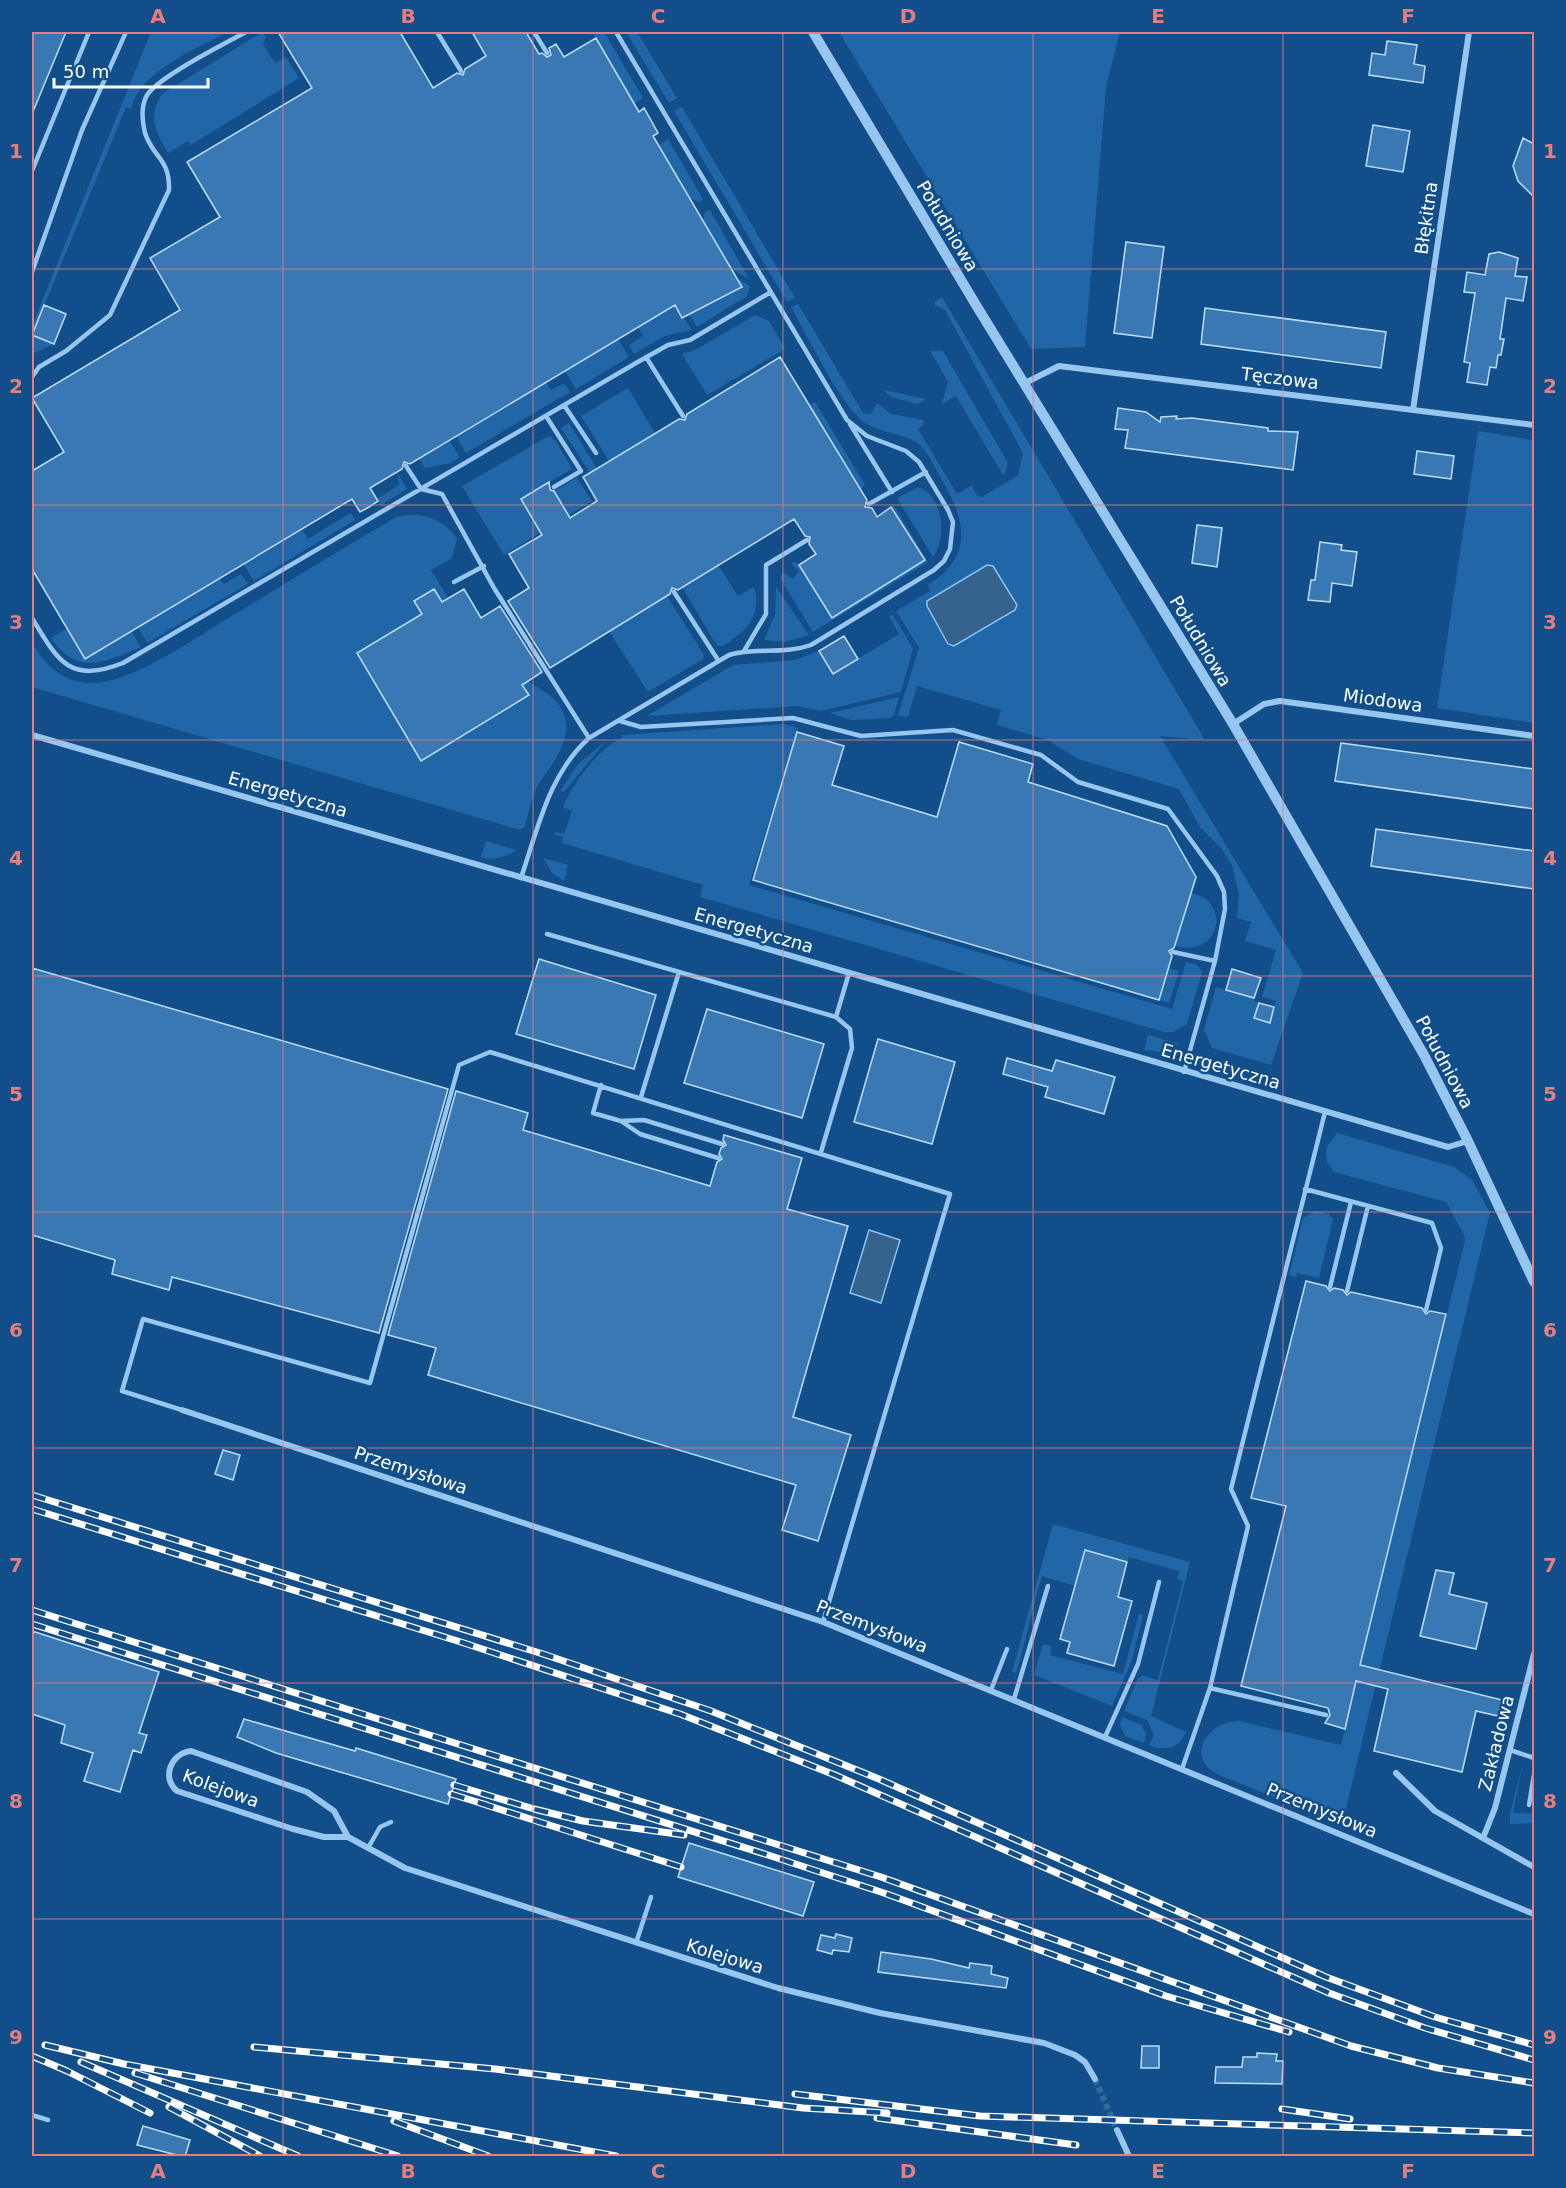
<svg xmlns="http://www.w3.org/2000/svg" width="1566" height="2188" font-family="'DejaVu Sans',sans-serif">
<rect width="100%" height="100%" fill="#124e89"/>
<!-- green -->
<path fill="#2166a7" d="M151 32H227C195 50 140 71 131 109L126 107 32 335 54 344 32 354V326Z
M262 32 266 37 263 44 275 63 286 57 299 78 191 145 188 141 168 153C156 132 147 117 162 94Z
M592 32H604L643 98 634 104Z
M626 32H637L677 98 669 103Z
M839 32H1120L1106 87 1085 347 1031 349Z
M682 107 795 298 787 302 674 111Z
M668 139 703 199 700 202 691 199 659 145Z
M710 210 749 279 731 269 703 221 705 212Z
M738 279 750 286 747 296 697 327 689 314 742 287Z
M942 297 1205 740 1160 736 1303 973 1271 1065 1212 1048 1204 1029 1216 987 1254 998V1001L1259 1003 1255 1018 1270 1023 1276 1001 1262 997 1276 950 1245 941 1251 922 1237 918 1239 894 1232 865 1221 848 1200 827 1179 789 1078 759 1048 740 997 725 1001 710 917 686 908 717 898 715 919 648 896 611 930 591 928 585C974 556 966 521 942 480 935 468 929 454 919 444 904 433 883 434 867 424 841 408 808 336 791 307L798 304 863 413 871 414 877 403 891 414 924 420 923 425 918 429 957 494 972 485 977 496 982 497 1018 475 1023 453 945 310 935 305V301Z
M675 305 692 330 665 336 634 354 629 345 643 336 638 327Z
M755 315 769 321 785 349 707 395 682 354 695 350Z
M618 339 629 357 576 389 565 371Z
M930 351H943L1008 463 1005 473 1003 475 956 396 942 404 948 382Z
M546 382 551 390 564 383 570 392 466 453 456 436Z
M628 388 655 433 609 461 581 416Z
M883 390 926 399 917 404 891 397Z
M815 402 865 485 861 489 809 405Z
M569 423 597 469 590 473 561 428Z
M1478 431 1534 440V723L1437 708Z
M549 436 556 441 572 469 521 499 562 505 554 491 577 478 592 501 504 555 462 486Z
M449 440 460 457 451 463 425 468 419 459Z
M397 472 407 489 381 505 377 499 399 485Z
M918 487C944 496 947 538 933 557L897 498Z
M894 506 928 562 813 632 780 578 783 572 793 579 799 571 791 563 795 562 799 565 832 618 924 560 891 507Z
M351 513 355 520 254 581 244 565 302 530 308 539Z
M407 515C428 514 446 521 457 539L452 558 431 570 448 598 442 601 434 589 414 601 422 614 357 653 422 760 529 696 522 684 528 681C536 687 548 692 555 700 581 728 556 759 540 782 532 793 529 813 525 826L520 830 32 687V642C46 666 62 683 92 683 133 683 200 635 235 614 289 581 342 549 396 517Z
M718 565 738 596 754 587C761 608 752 627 734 638 729 642 724 647 717 646L682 587Z
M241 574 248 584 147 643 138 627 220 579 224 584Z
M776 587 809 635 785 642 764 640 775 615Z
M667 596 704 655 703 659 648 692 609 631Z
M893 615 913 648 901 692 821 711 798 706 647 716 733 665 795 660 819 651 833 674 899 634 889 616Z
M66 629 85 659 131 631 141 647C105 662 77 677 51 638Z
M899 697 894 715 890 718 851 720 830 713Z
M784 724 798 728 749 885 1172 1009 1186 962 1197 965 1202 972 1187 1024 1173 1032H1164L700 897 703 885 562 843 563 837 554 834 555 832 564 834 572 811 563 807C570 787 601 745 621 739L622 735Z
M606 741 564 792 560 791 578 764Z
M486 841 516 850C505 858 494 861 481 857Z
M543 858 568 865 564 881 552 873Z
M1191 893C1232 901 1221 958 1175 946Z
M1168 968 1179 971 1169 1003 1159 1000Z
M1148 1035 1179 1044 1164 1052 1144 1050Z
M1337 1133 1454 1167 1472 1180 1490 1213 1342 1825 1217 1774C1184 1756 1209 1721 1239 1721L1341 1745 1465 1241 1464 1235 1446 1202 1334 1172 1327 1162 1326 1148Z
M1315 1211 1329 1214 1333 1219 1319 1278 1297 1273 1296 1277 1289 1275 1303 1218Z
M1053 1524 1190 1562 1151 1716 1186 1732C1180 1748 1165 1752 1149 1745L1154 1735 1147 1720 1124 1711 1138 1678 1144 1676 1158 1680 1183 1581 1177 1579 1179 1571 1129 1557 1127 1562 1085 1550 1075 1586 1042 1576C1032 1609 1026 1641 1016 1673L1012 1672Z
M1139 1614 1143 1615 1132 1660 1112 1706 1034 1675 1043 1644 1051 1646 1050 1655 1123 1674Z
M1122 1717 1142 1725 1146 1735 1144 1743 1125 1736 1120 1725Z
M1523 1762 1513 1813 1534 1814V1823L1510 1824V1814Z"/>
<!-- water -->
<path fill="#36638e" stroke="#89c2f4" stroke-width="1.5" d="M987 565 993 566 1017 605 1015 610 954 646 948 644 927 606V601Z
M869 1230 900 1240 881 1303 850 1293Z"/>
<!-- building -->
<path fill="#3a78b3" stroke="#bedefc" stroke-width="1.5" d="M32 32H66L32 114Z
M278 32H400L433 88 457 73 463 75 465 69 486 56 472 32H526L539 54 542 53 547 57 551 55 549 48 556 44 564 57 596 38 639 112 644 108 658 133 653 136 742 287 682 318 675 305 410 464 404 462 402 469 370 488 378 501 369 507 360 512 352 499 85 659 32 569V471L64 452 32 398 180 310 150 258 220 217 187 162 312 88Z
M1387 41 1417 45 1414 64 1425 66 1423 83 1369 75 1372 53 1385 55Z
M1373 125 1410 131 1403 172 1366 166Z
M1523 138 1534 144V197L1518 181 1513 166Z
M1126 242 1164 247 1152 338 1114 333Z
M1499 252 1518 258 1515 276 1527 277 1523 301 1506 298 1500 339H1504L1501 355H1498L1496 368 1490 367 1487 385 1467 382 1470 363 1464 362 1475 293 1464 292 1467 272 1485 275 1489 254Z
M44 305 66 314 54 344 32 335Z
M1205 308 1386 332 1381 368 1201 344Z
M780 357 867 500 865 507 872 508 877 517 891 507 925 560 832 618 799 565 816 554 809 544 810 537 805 536 794 519 678 590 672 588 670 594 550 668 508 601 529 588 509 554 542 535 521 499 549 482 550 490 554 491 570 518 597 501 583 477 679 419 685 420 687 414Z
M1118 408 1146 412 1160 422 1161 417 1177 416 1176 419 1192 418 1268 428V431L1298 432 1293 470 1125 448 1128 430 1115 429Z
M1417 451 1454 456 1451 479 1414 474Z
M1197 525 1222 528 1217 567 1192 563Z
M1320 542 1342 545 1341 550 1357 552 1352 586 1332 583 1330 602 1308 600 1311 580H1315Z
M434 589 442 602 464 589 481 618 500 606 542 672 522 685 529 695 421 761 357 653 422 614 414 601Z
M844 636 858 659 833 674 819 651Z
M797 732 844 746 832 785 937 817 959 742 1033 764 1028 782 1167 826 1196 877 1174 948 1169 951 1172 956 1159 1000 753 880Z
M1341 743 1534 769V809L1335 781Z
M1376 829 1534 851V889L1371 866Z
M539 959 656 995 634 1069 516 1034Z
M32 968 448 1089 379 1333 172 1277 169 1290 112 1274 115 1260 32 1235Z
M1232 969 1261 978 1254 998 1226 990Z
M1259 1003 1274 1007 1270 1023 1254 1018Z
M707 1009 824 1044 802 1118 684 1083Z
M878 1039 955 1062 932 1144 854 1122Z
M1007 1058 1052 1071 1056 1060 1115 1077 1104 1114 1045 1097 1048 1087 1003 1074Z
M456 1091 528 1113 523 1130 710 1186 717 1162 722 1159 719 1154 721 1148 726 1145 723 1140 724 1135 802 1158 787 1209 848 1226 793 1417 851 1435 818 1541 782 1530 796 1485 428 1375 436 1348 388 1335Z
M1306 1281 1326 1286 1330 1291 1334 1288 1343 1290 1347 1295 1351 1292 1422 1308 1426 1314 1430 1311 1446 1314 1360 1665 1502 1700 1498 1716 1476 1711 1462 1772 1374 1751 1388 1689 1356 1681 1345 1729 1325 1723 1330 1715 1328 1708 1241 1686 1286 1506 1251 1498Z
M223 1450 240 1455 233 1480 215 1474Z
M1085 1550 1127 1562 1118 1597 1132 1601 1114 1666 1067 1653 1070 1642 1060 1639Z
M1436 1570 1454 1573 1449 1594 1487 1603 1476 1649 1420 1636Z
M32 1631 159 1672 139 1733 147 1735 141 1753 133 1750 120 1792 84 1781 93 1753 61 1743 65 1725 32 1714Z
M244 1719 355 1751 356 1748 456 1779 448 1804 276 1753 237 1737Z
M689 1843 814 1882 803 1916 678 1877Z
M836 1934 852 1938 849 1952 833 1950 832 1954 817 1950 821 1935 835 1938Z
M881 1952 931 1959 969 1968 970 1963 992 1966 991 1974 1008 1978 1006 1988 878 1972Z
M1142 2046H1159V2068H1141Z
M1257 2053 1277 2054 1276 2061H1283L1282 2084 1215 2083 1216 2067H1242L1243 2057H1257Z
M143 2126 190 2140 185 2157 137 2145Z"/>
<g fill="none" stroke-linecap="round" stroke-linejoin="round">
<!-- minor-tunnel -->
<path stroke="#36699b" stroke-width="6" stroke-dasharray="6 3" stroke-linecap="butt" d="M1095 2079 1117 2130"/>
<!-- service -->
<path stroke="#97c6f1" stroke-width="4.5" d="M437 32 461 71
M534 32 547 53
M32 171 89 32
M32 272 82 130 126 32
M646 357 683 416
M32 377 39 367 66 351 110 315 169 190C170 158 153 158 145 133 142 121 141 108 146 97 154 79 226 43 246 32
M564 405 596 453
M546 416 581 471 554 487
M850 424 892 492
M406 466 421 489 442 494 494 588 589 738
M869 504 926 472
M454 582 484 566
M674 592 718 660
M32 618C58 661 69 684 123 663L636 363 668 345 690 340 771 292
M744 651 766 614V565L807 540
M620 721 641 727 793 718 861 736 953 730 1041 755 1078 782 1168 809 1217 876 1224 892 1225 909 1215 961 1184 1072
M521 878C538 828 549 774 589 738L729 655C757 647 783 655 811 645L934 570 944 561 950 549 953 522 948 510 919 462 906 451 867 436 847 420 616 32
M547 934 836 1017
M1173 952 1215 961
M601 1085 593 1113 621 1121 640 1134 718 1158
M641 1097 679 972
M621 1121 644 1120 722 1144
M821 1152 852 1048 850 1029 836 1017 849 973
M1305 1189 1432 1223 1441 1248 1426 1310
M1330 1287 1351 1202
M1347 1291 1368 1206
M182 1410 122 1391 143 1319 370 1383 459 1065 490 1052 950 1194 823 1622
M1210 1688 1326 1715
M991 1690 1007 1649
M1014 1699 1048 1586
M1105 1737 1138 1664 1159 1582
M1510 1750 1534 1758
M1182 1769 1210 1688 1248 1526 1231 1489 1325 1112
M1529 1805 1534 1775
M368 1848 380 1827 391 1822
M636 1943 651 1897
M32 2115 48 2120"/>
<!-- minor -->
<path stroke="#97c6f1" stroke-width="6" d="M1025 383 1059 366 1534 425
M1413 410 1469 32
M1233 724 1264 704 1280 701 1534 736
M32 735 1448 1147 1468 1141
M182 1410 823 1622 1534 1914
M1396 1773 1435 1811 1534 1867
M348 1837 334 1811 307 1792 191 1751C171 1753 161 1778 177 1791L293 1829 324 1837H348L405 1868 778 1988 880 2013 1044 2043 1075 2055 1085 2062 1095 2079
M1483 1838 1495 1808 1534 1654
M1117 2130 1129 2156"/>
<!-- tertiary -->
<path stroke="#97c6f1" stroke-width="10" d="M813 32 976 305 1233 724 1424 1055 1468 1141 1534 1282"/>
<defs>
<path id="rail" d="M32 1495 543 1654 711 1711 879 1779 1326 1977 1435 2017 1534 2045
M32 1509 464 1643 680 1714 835 1775 1329 1993 1425 2028 1534 2060
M32 1610 881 1877 1351 2046 1438 2068 1534 2083
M32 1624 768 1855 884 1893 1166 1996 1289 2032
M454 1785 534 1809 583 1821 684 1835
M451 1794 487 1805
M480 1803 681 1867
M45 2045 124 2064 616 2156
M254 2047 495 2069 803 2108 887 2113
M32 2056 67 2071 150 2113
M81 2062 298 2156
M135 2073 398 2156
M795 2094 980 2116 1534 2133
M169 2107 260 2156
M1282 2109 1350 2119
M877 2118 1076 2145
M394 2121 488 2156"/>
</defs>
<!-- rail casing -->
<use href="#rail" stroke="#fff" stroke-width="7"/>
<!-- rail -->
<use href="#rail" stroke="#124e89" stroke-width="4.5" stroke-dasharray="14" stroke-linecap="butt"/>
</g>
<!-- grid -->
<path fill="none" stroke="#e67e7e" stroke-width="1.5" stroke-opacity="0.55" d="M283 32V2156M533 32V2156M783 32V2156M1033 32V2156M1283 32V2156M32 269H1534M32 505H1534M32 740H1534M32 976H1534M32 1212H1534M32 1448H1534M32 1683H1534M32 1919H1534"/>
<g text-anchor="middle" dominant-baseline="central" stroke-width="5" stroke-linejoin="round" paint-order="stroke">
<!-- street labels -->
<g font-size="18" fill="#fff" stroke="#124e89">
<text transform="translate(1426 218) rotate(-82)">Błękitna</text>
<text transform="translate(948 226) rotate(59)">Południowa</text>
<text transform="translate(1280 378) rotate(7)">Tęczowa</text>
<text transform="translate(1201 641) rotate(59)">Południowa</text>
<text transform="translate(1383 700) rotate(8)">Miodowa</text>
<text transform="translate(288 794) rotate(16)">Energetyczna</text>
<text transform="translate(754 930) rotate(16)">Energetyczna</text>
<text transform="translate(1445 1062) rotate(62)">Południowa</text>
<text transform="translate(1221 1066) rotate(16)">Energetyczna</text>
<text transform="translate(411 1470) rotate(18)">Przemysłowa</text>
<text transform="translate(872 1626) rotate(21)">Przemysłowa</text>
<text transform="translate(1496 1743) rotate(-76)">Zakładowa</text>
<text transform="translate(221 1788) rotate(20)">Kolejowa</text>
<text transform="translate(1322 1810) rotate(22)">Przemysłowa</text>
<text transform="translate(725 1956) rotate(17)">Kolejowa</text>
</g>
</g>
<!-- border -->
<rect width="1566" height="2188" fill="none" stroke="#124e89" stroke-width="66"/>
<!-- scale -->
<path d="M54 78v9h154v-9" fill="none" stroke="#ffffff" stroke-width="3"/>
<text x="63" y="78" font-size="18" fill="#ffffff" stroke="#124e89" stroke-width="4.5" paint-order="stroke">50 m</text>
<rect x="33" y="33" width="1500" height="2122" fill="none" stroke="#e67e7e" stroke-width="2"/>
<g font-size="20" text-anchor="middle" font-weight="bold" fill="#e67e7e">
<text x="158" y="23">A</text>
<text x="408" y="23">B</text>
<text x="658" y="23">C</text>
<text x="908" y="23">D</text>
<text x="1158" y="23">E</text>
<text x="1408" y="23">F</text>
<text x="16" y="158">1</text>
<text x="1550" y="158">1</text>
<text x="16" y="393">2</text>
<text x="1550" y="393">2</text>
<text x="16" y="629">3</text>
<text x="1550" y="629">3</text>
<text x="16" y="865">4</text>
<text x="1550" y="865">4</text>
<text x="16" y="1101">5</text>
<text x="1550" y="1101">5</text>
<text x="16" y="1337">6</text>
<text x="1550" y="1337">6</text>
<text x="16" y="1572">7</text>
<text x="1550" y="1572">7</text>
<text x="16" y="1808">8</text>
<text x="1550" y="1808">8</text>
<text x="16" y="2044">9</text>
<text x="1550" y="2044">9</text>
<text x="158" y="2178">A</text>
<text x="408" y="2178">B</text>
<text x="658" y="2178">C</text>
<text x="908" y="2178">D</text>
<text x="1158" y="2178">E</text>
<text x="1408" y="2178">F</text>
</g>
</svg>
